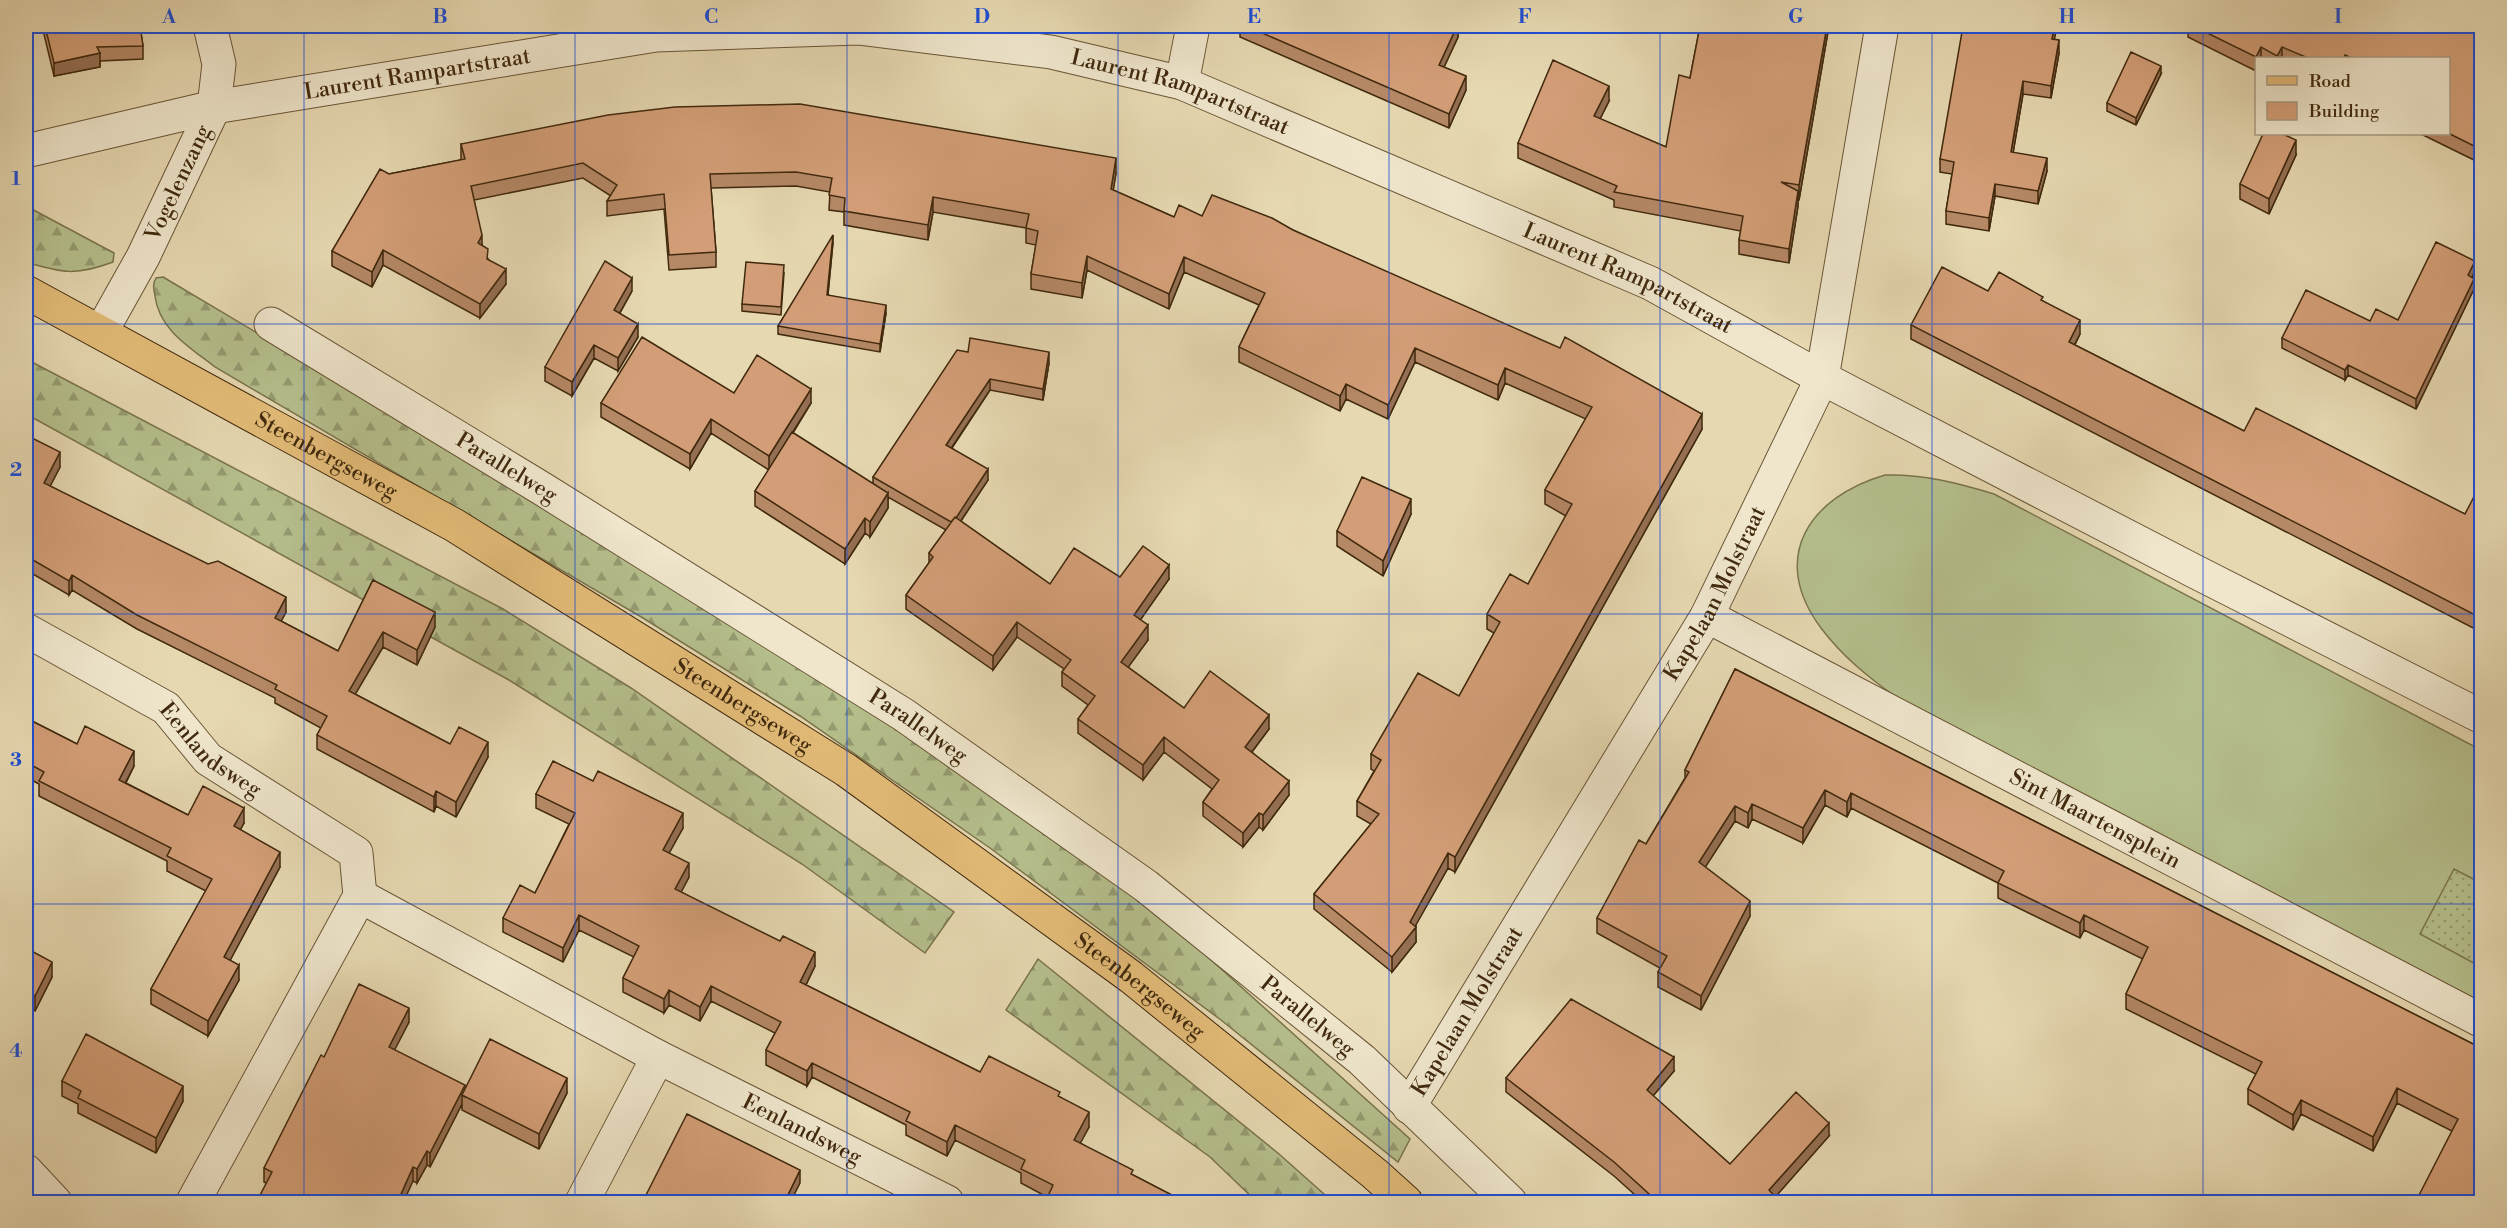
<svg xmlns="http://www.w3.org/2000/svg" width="2507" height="1228" font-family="'Libre Bodoni',serif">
<defs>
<pattern id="forest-firs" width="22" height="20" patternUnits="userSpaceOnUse" patternTransform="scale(1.5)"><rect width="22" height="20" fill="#b5bf8c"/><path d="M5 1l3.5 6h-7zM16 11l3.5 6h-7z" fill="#959b71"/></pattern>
<pattern id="park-dots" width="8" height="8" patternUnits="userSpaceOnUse" patternTransform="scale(1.5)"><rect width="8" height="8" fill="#b5bf8c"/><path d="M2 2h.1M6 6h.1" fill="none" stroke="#959b71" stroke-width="1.8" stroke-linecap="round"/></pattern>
</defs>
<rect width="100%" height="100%" fill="#e6d8b1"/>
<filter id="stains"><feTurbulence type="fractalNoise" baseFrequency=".00333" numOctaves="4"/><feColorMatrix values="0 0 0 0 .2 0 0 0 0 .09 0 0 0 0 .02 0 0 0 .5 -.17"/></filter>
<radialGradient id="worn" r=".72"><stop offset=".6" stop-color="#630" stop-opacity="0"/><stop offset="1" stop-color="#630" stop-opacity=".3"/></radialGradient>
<!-- grass -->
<path fill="#b5bf8c" stroke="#7a744c" stroke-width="1.5" d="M1885 475C1923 474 1958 483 1994 494L2481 750V1006L1896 697C1868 677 1842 656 1821 628 1768 557 1810 497 1885 475Z"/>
<!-- forest -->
<path fill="url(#forest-firs)" stroke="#7a744c" stroke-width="1.5" d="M26 206 114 253 113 262C76 276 62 273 26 262Z
M163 277 668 577 957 764 1179 931 1410 1139 1398 1162 1221 1020 990 848 800 716 643 618 215 367C191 348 159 330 155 296 154 289 152 285 156 278Z
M26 359 503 609 631 688 954 912 925 953 802 864 509 680 26 414Z
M1038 959 1279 1154 1333 1202H1257L1210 1157 1006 1010Z"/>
<!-- park -->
<path fill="url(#park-dots)" stroke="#7a744c" stroke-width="1.5" d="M2454 869 2481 883V967L2420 934Z"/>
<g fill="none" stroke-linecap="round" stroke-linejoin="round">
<defs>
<g id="minor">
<path d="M1182 83 1193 26"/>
<path id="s1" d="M26 151 214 107 656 35 858 28 1051 52 1182 83 1650 283 1822 378 2196 572 2482 717"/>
<path id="s2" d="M271 324 541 488 904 715 1146 886 1362 1060 1510 1202"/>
<path id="s3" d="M101 332 143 257 214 107 219 64 210 26"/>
<path id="s4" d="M1707 616 2482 1021"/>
<path id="s5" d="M26 630 166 708 208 759 356 853 360 896 193 1202"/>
<path id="s6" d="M360 896 658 1057 947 1202"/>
<path id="s7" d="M1409 1107 1707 616 1822 378 1882 26"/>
<path d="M26 1171 55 1202"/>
<path d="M582 1202 658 1057"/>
</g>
<g id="major">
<path id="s8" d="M26 292 454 525 846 770 1131 977 1375 1174 1406 1202"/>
</g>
</defs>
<!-- minor casing -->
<use href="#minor" stroke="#6a5536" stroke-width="35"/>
<!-- major casing -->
<use href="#major" stroke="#40290d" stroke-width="35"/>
<!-- minor -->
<use href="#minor" stroke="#efe6cc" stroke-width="33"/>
<!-- major -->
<use href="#major" stroke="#e3bc78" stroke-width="33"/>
</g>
<!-- wall -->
<path fill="#b58866" stroke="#40290d" stroke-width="1.5" d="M42 26H140L143 46V59L100 61V67L54 76Z
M1240 26H1458V37L1444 67 1466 90 1449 128 1240 37Z
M1700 26H1829L1799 200H1798V206L1789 263 1739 254V240L1741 231 1614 207V200L1518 158V143L1609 101 1600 119 1666 147 1690 78Z
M2057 26 2054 39 2059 53 2051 98 2023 94 2013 153 2047 171 2038 204 1995 196 1989 231 1946 224V211L1952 174 1940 172V159Z
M2188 26H2460L2481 36 2478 162 2421 134H2448V58H2256V71L2188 37Z
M2161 74 2136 125 2107 111V103Z
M461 144 1116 173 1113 190 1174 217 1202 216 1293 230 1702 429 1455 872 1448 868 1415 926 1416 942 1392 972 1314 909V894L1371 824 1357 816V801L1374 771 1371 769V754L1459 696 1494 633 1487 629V614L1528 584 1566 516 1545 504V490L1586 419 1505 383 1498 400 1415 362 1388 419 1346 399 1340 411 1239 362V347L1259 305 1184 272 1169 309 1087 270 1082 298 1031 289V274L1036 245 1026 243V228L933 212 928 240 844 225V212L829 210 830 192 796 186 711 188 716 252V267L669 270 664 209 607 216V201L611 196 583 178 474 200 482 245 488 259 506 284 480 318 383 265 372 287 332 266V251L389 174 461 160Z
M2296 155 2269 214 2240 199V184Z
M833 242 828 295 886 313 880 352 778 334V326Z
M2475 271 2472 277 2474 289 2416 409 2348 375 2345 380 2282 348V338L2370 321 2398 320Z
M784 273 781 315 742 311V304Z
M632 291 620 313 638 337 618 371 594 358 572 396 545 381V367Z
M1988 291 2043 301 2080 334 2075 345 2244 431 2465 514 2481 491V632L1911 339V325Z
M968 352 1049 363 1043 400 990 390 952 448 988 480 961 521 1050 584 1120 577 1169 579 1140 620 1148 640 1128 667 1184 708 1269 729 1252 752 1289 795 1263 830 1259 827 1243 847 1203 816V802L1212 789 1164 752 1143 780 1078 733V719L1088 705 1062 686V672L1064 669 1017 637 993 670 906 609V595L929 563V553L946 530 888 497V508L870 537 865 533 845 564 755 506V491L769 470 711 433 690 469 601 417V403L734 393 811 403 793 433 873 484V477Z
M26 435 60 467 50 486 286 612 281 621 338 651 373 580 435 627 417 665 383 647 355 694 450 744 488 757 456 817 436 806 434 812 317 749V735L321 728 275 703V698L137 629 72 590 69 595 26 570Z
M1411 514 1383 576 1337 546V531Z
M1735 669 2481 1048V1203L2452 1131 2397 1103 2373 1151 2301 1114 2293 1130 2248 1104V1089L2256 1074 2126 1009V994L2143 959 2084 930 2080 938 1998 898V883L1851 808 1847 817 1825 805 1803 843 1752 819 1748 828 1735 821 1705 867 1750 916 1701 1010 1658 987V972L1660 968 1597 933V918L1646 844 1685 778V770Z
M26 718 77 744 134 766 126 783 188 815 244 823 240 830 280 867 230 960 239 980 208 1036 151 1004V989L206 891 167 871V861L39 796V784L26 777Z
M536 794 683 828 669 853 689 877 681 892 815 966 806 985 980 1072 1060 1097 1089 1127 1080 1143 1133 1175 1187 1203H1049V1198L1021 1183V1173L955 1140 947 1156 906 1135V1125L812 1077 807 1086 766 1065V1050L775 1033 711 1001 700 1021 669 1005 664 1013 623 992V978L634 957 579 930 563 962 503 932V918L535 893 569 824 536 808Z
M26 948 52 977 35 1011 26 1006Z
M409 1022 394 1050 465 1090 567 1093 539 1149 462 1110V1104L430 1167 427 1165 417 1183 413 1181 266 1183 264 1182V1168Z
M1674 1071 1653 1096 1730 1164 1829 1136 1775 1197 1781 1203H1644L1614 1176 1506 1092V1078Z
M62 1081 183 1101 156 1153 78 1113V1104L62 1096Z"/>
<!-- shaded-wall -->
<path fill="#946f53" stroke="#40290d" stroke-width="1.5" d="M1457 26H1458V37L1439 78V65Z
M1827 26H1829L1799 200V185Z
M2054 26H2057L2052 51V39Z
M2059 40V53L2051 98V86Z
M2261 47V58H2256V71V57Z
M2282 47V58H2277V56Z
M100 53V67L54 76V63Z
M2161 66V74L2136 125V118Z
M1466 76V90L1449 128V114Z
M2023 81V94L2011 165V152Z
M1609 86V101L1594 131V116Z
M2296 140V155L2269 214V199Z
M2481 143V157L2478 162V148Z
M1116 158V173L1111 204V189Z
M2047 158V171L2038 204V191Z
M1995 184V196L1989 231V218Z
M1798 191V206L1789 263V249Z
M933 197V212L928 240V225Z
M482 235V250L478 243Z
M833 235V242L827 303V295Z
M383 250V265L372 287V272Z
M1087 256V270L1082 298V283Z
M1184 257V272L1169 309V294Z
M2475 261V271L2468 285V275Z
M506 269V284L480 318V304Z
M632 278V291L614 323V310Z
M2474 279V289L2416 409V399Z
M886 305V313L880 352V344Z
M2080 320V334L2069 355V342Z
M638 324V337L618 371V358Z
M594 345V358L572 396V382Z
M1415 348V362L1388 419V405Z
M1049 352V363L1043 400V389Z
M2348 365V375L2345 380V370Z
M1505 368V383L1498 400V385Z
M990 379V390L946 456V445Z
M1346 384V399L1340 411V396Z
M811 389V403L769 470V456Z
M1702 414V429L1455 872V857Z
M711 419V433L690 469V454Z
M60 452V467L44 498V483Z
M988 469V480L952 534V523Z
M888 493V508L870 537V522Z
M1411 499V514L1383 576V561Z
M865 518V533L845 564V549Z
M1169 565V579L1134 629V615Z
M72 575V590L69 595V581Z
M286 597V612L275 633V618Z
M435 612V627L417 665V650Z
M1017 622V637L993 670V656Z
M1148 625V640L1121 677V662Z
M383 632V647L349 705V691Z
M1269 715V729L1245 761V747Z
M1164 737V752L1143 780V765Z
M488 742V757L456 817V802Z
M134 751V766L119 795V780Z
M1289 781V795L1263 830V815Z
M1825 790V805L1803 843V828Z
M436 791V806L434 812V797Z
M1851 793V808L1847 817V802Z
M1752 804V819L1748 828V813Z
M1735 806V821L1699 877V862Z
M244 808V823L234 841V826Z
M683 813V828L663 864V850Z
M1259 813V827L1243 847V833Z
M280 852V867L224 972V957Z
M1448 853V868L1412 932 1416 927V942L1392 972V957L1410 922Z
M689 863V877L675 904V889Z
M1750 901V916L1701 1010V996Z
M579 915V930L563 962V948Z
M2084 915V930L2080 938V923Z
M815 952V966L800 997V982Z
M52 962V977L35 1011V996Z
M239 965V980L208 1036V1021Z
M711 986V1001L700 1021V1007Z
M669 990V1005L664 1013V999Z
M409 1008V1022L389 1061V1047Z
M1674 1057V1071L1647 1103V1090Z
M812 1063V1077L807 1086V1071Z
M567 1078V1093L539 1149V1134Z
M465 1085V1097L462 1095V1104L430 1167V1153Z
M183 1086V1101L156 1153V1138Z
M2397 1088V1103L2373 1151V1137Z
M2301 1100V1114L2293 1130V1115Z
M1089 1112V1127L1074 1155V1140Z
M1829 1123V1136L1770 1203 1769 1190Z
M955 1125V1140L947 1156V1142Z
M427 1151V1165L417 1183V1169Z
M413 1167V1181L403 1203H397Z
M800 1170V1183L790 1203H784Z
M2481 1188V1203H2474Z"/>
<!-- building -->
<path fill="#d39e77" stroke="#40290d" stroke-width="1.5" d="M45 26H140L143 46 97 47 100 53 54 63Z
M1246 26H1457L1439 65 1466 76 1449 114Z
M1700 26H1827L1799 185 1781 182 1798 191 1789 249 1739 240 1743 216 1614 192 1617 186 1518 143 1553 60 1609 86 1594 116 1666 147 1679 75 1690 78Z
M1963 26H2054L2052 39 2059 40 2051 86 2023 81 2011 152 2047 158 2038 191 1995 184 1989 218 1946 211 1954 162 1940 159Z
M2193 26H2460L2481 36V143L2478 148 2448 133V58H2352L2345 55 2344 58H2308L2282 47 2277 56 2261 47 2256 57Z
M2131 52 2161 66 2136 118 2107 103Z
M800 104 1116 158 1111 189 1174 217 1179 205 1202 216 1212 195 1272 218 1293 230 1560 348 1565 337 1702 414 1455 857 1448 853 1410 922 1416 927 1392 957 1314 894 1379 814 1357 801 1381 760 1371 754 1418 673 1459 696 1500 622 1487 614 1510 574 1528 584 1572 504 1545 490 1592 407 1505 368 1498 385 1415 348 1388 405 1346 384 1340 396 1239 347 1265 293 1184 257 1169 294 1087 256 1082 283 1031 274 1038 231 1026 228 1029 214 933 197 928 225 844 211 845 198 829 195 832 178 796 172 710 174 716 252 669 255 664 194 607 201 617 185 583 163 471 186 482 235 478 243 488 249 487 259 506 269 480 304 383 250 372 272 332 251 380 169 389 174 465 159 461 144 608 115 675 107Z
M2263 134H2283L2296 140 2269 199 2240 184Z
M833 235 827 295 886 305 880 344 778 326Z
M2436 242 2475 261 2468 275 2474 279 2416 399 2348 365 2345 370 2282 338 2306 290 2370 321 2376 309 2398 320Z
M605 261 632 278 614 310 638 324 618 358 594 345 572 382 545 367Z
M746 262 784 265 781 307 742 304Z
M1942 267 1988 291 1999 272 2043 297 2041 300 2080 320 2069 342 2244 431 2256 408 2465 514 2478 489 2481 491V618L1911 325Z
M642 337 734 393 757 355 811 389 769 456 711 419 690 454 601 403Z
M970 338 1049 352 1043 389 990 379 946 445 988 469 956 518 955 517 951 522 873 477 957 350 968 352Z
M792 432 888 493 870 522 865 518 845 549 755 491Z
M26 435 60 452 44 483 208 564 218 561 286 597 275 618 338 651 373 580 435 612 417 650 383 632 349 691 450 744 459 727 488 742 456 802 436 791 434 797 317 735 327 716 275 689 277 685 137 615 72 575 69 581 26 556Z
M1362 477 1411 499 1383 561 1337 531Z
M955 517 1050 584 1074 548 1120 577 1143 546 1169 565 1134 615 1148 625 1121 662 1184 708 1210 671 1269 715 1245 747 1289 781 1263 815 1259 813 1243 833 1203 802 1219 780 1164 737 1143 765 1078 719 1095 696 1062 672 1071 660 1017 622 993 656 906 595 933 557 929 553Z
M1735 669 2481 1048V1188L2474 1203H2415L2458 1119 2397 1088 2373 1137 2301 1100 2293 1115 2248 1089 2262 1062 2126 994 2148 947 2084 915 2080 923 1998 883 2004 871 1851 793 1847 802 1825 790 1803 828 1752 804 1748 813 1735 806 1699 862 1750 901 1701 996 1658 972 1667 956 1597 918 1639 840 1646 844 1689 772 1685 770Z
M26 718 77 744 85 726 134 751 119 780 188 815 203 786 244 808 234 826 280 852 224 957 239 965 208 1021 151 989 212 879 167 856 171 848 39 781 44 772 26 762Z
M553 761 593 781 598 771 683 813 663 850 689 863 675 889 780 941 783 936 815 952 800 982 980 1072 989 1056 1060 1092 1058 1096 1089 1112 1074 1140 1133 1170 1131 1174 1187 1203H1066L1049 1194 1053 1185 1021 1169 1025 1160 955 1125 947 1142 906 1121 910 1112 812 1063 807 1071 766 1050 781 1022 711 986 700 1007 669 990 664 999 623 978 639 946 579 915 563 948 503 918 520 885 535 893 575 813 536 794Z
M26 948 52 962 35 996 26 991Z
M359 984 409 1008 389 1047 465 1085 430 1153 427 1151 417 1169 413 1167 397 1203H256L272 1172 264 1168 321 1055 324 1057Z
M1571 999 1674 1057 1647 1090 1730 1164 1796 1092 1829 1123 1769 1190 1781 1203H1659L1614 1162 1506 1078Z
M86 1034 183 1086 156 1138 78 1098 81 1091 62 1081Z
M490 1039 567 1078 539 1134 462 1095Z
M687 1114 800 1170 784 1203H642Z"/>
<!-- grid -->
<path fill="none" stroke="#1d4ed8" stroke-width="1.5" stroke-opacity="0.55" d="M304 26V1202M575 26V1202M847 26V1202M1118 26V1202M1389 26V1202M1660 26V1202M1932 26V1202M2203 26V1202M26 324H2482M26 614H2482M26 904H2482"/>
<g text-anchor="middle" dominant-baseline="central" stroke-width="4.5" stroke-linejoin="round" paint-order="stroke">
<!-- street labels -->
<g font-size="22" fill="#40290d" stroke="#efe6cc">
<text stroke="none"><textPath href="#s1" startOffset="399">Laurent Rampartstraat</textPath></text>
<text stroke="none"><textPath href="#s1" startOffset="1173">Laurent Rampartstraat</textPath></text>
<text stroke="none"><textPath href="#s3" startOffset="168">Vogelenzang</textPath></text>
<text stroke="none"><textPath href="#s1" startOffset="1659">Laurent Rampartstraat</textPath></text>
<text stroke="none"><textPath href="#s8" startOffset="342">Steenbergseweg</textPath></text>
<text stroke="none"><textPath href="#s2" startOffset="276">Parallelweg</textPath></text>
<text stroke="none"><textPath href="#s7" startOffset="598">Kapelaan Molstraat</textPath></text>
<text stroke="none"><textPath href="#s8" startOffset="828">Steenbergseweg</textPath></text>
<text stroke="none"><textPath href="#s2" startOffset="762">Parallelweg</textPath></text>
<text stroke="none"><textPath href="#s5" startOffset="222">Eenlandsweg</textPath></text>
<text stroke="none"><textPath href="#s4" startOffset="438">Sint Maartensplein</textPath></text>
<text stroke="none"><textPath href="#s8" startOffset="1314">Steenbergseweg</textPath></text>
<text stroke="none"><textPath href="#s7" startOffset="112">Kapelaan Molstraat</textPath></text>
<text stroke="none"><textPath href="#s2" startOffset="1248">Parallelweg</textPath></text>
<text stroke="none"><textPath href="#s6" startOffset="500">Eenlandsweg</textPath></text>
</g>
</g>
<!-- margin -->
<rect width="2507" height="1228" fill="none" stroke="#e6d8b1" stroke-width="66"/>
<!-- legend -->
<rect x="2255" y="57" width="195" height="78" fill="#efe6cc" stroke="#a99a80" stroke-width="1.5"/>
<rect x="2267" y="76" width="30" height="9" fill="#e3bc78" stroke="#a99a80" stroke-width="1.5"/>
<text x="2309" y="87" font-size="18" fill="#40290d">Road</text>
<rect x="2267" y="102" width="30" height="18" fill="#d39e77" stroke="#a99a80" stroke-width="1.5"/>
<text x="2309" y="117" font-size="18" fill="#40290d">Building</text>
<rect x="33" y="33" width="2441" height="1162" fill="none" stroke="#1d4ed8" stroke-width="2"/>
<g font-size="20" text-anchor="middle" font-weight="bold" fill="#1d4ed8">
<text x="169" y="23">A</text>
<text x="440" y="23">B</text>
<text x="711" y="23">C</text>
<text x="982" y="23">D</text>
<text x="1254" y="23">E</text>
<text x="1525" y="23">F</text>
<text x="1796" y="23">G</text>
<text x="2067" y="23">H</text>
<text x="2338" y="23">I</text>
<text x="16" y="185">1</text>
<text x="16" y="476">2</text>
<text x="16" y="766">3</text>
<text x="16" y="1057">4</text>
</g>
<rect width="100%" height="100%" filter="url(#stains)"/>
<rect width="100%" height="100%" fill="url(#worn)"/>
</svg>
